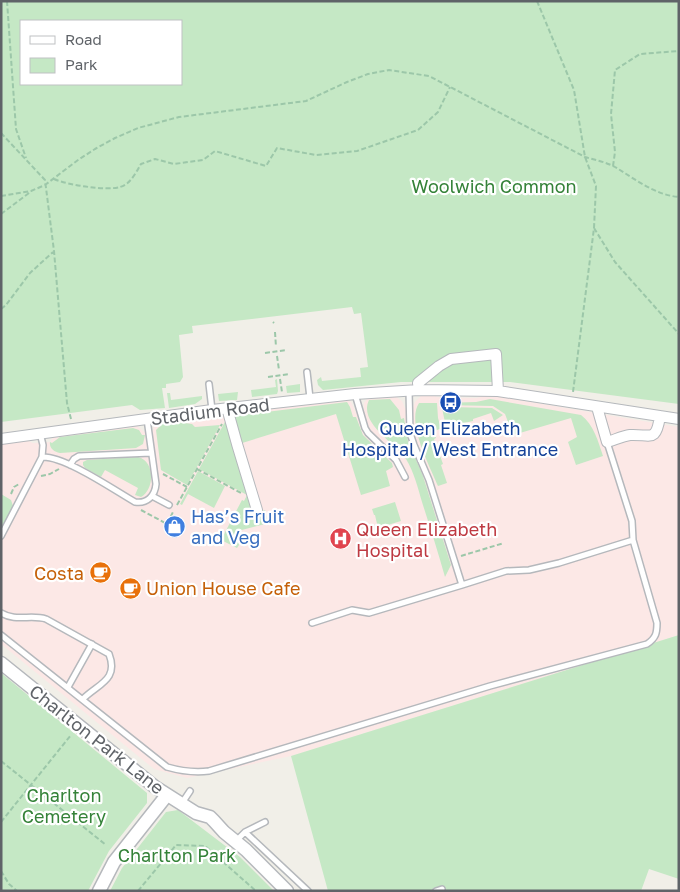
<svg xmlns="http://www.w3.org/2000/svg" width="680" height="892" font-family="'Golos Text',sans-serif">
<rect width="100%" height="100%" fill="#f1efe8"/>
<!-- medical -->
<path fill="#fce8e6" d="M423 394H428L438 397 476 398 489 395 679 427V635L291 756 187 778 154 769 1 644V443L26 440 33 443 50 442 55 435 136 425 144 432 153 430 154 427 160 421 175 419 191 421 211 419 222 414 235 412 348 400 351 402 356 413 364 410V403L368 398 395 396 402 401 405 408H413L415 402Z"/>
<!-- green -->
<path fill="#c5e8c5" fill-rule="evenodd" d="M1 1H679V404L510 382H401L323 390 318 385 317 380 321 377 322 381 361 377 360 368 368 367 361 313 354 314 352 307 192 326 193 333 179 335 183 377 180 382 166 384V388H162L165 408 140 410 132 405 1 422ZM21 21H181V84H21Z
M277 379 278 391 277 394 252 397 251 390 276 387 275 380Z
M300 384V392L287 393 286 386Z
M238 392 237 400 219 401 218 394Z
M167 393H170L171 400 202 396V399L195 404 169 408Z
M390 399 399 410 401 419 404 418 408 441 423 476 451 565 445 577C438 552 430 527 422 502 418 488 414 472 406 459 395 443 358 423 369 400Z
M490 399 581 415C594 425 598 441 603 456L576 465 568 442 577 437 571 418 513 435 505 414 493 406 442 405V403L476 402Z
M347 402 350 407 353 417H356L363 435 392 463 393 467 386 471 390 486 361 495 336 414 239 444 234 416Z
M419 403H437L438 418 442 432 440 429 434 431 436 438 434 439 443 464 441 465 447 483 438 486C430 466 406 423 419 403Z
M449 407 492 408 503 415 494 421 491 413 473 419V421L446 427 442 408Z
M226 420 256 512 265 510 269 523 238 531 241 542 237 548 221 540 242 500 244 501 247 495 199 469Z
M177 422 192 424 195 427 220 425 187 485 161 470 156 430 162 424Z
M133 428 139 430 142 435H145L143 444 136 448 60 453C54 452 49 448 50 442L52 443 60 437Z
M138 457C155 461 155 489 141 497L135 495 138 488 105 470 101 477 85 468 83 465V462L87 460Z
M198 471 225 486 214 508 188 494 182 505 180 504Z
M1 494 11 500 13 506 1 529Z
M395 502 401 521 378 528 375 515H374L372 509Z
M679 635V879L649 869 641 891H328L291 756Z
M1 673 147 793V803L109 851 88 891H1Z
M178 810 240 857 274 891H110L122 868 166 812Z"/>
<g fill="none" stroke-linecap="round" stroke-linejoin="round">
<defs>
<path id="service" d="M307 372 310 398
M209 384 212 410
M355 394 365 428 368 433 396 460 405 477
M607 442 632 521 633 540
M42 457C65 456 114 490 135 502 147 504 155 496 156 484L147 419
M70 465 74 459 79 456 151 453
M152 496 169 505
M1 536 42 457 43 445 40 433
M1 613C16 622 31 614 46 619L109 654C119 680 98 684 83 699
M312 623 352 610 369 613 462 585 429 480 414 445 410 433 409 391
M1 635 167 767C181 771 194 773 209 771L490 686 647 644C656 638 657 633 657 623L633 540 559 563 529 570 506 571 462 585
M68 687 92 644
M182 803 190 791
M245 832 308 891
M236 841 245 832 265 822
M436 891 442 889V891"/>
<path id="minor" d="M419 390 418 383 439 366 451 359 496 354 498 391
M597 407 607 442C614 440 623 436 630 435 651 434 656 443 660 416
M227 408 237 444 257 510
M1 439 212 410 355 394 419 390 498 391 679 419"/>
<path id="tertiary" d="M1 663 155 787 196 813 210 817 214 821 224 832 246 850 287 891
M99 891 114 862 167 795"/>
</defs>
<!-- service casing -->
<use href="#service" stroke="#b5b8bc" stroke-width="8"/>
<!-- minor casing -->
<use href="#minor" stroke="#b5b8bc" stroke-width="12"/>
<!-- tertiary casing -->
<use href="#tertiary" stroke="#b5b8bc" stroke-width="15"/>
<!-- path -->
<path stroke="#9cc7a9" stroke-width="2" stroke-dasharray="5 2.5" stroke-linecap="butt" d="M7 1 16 129 26 158
M537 1 574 90 585 157 596 186 594 228 573 392
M1 133 45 180 54 251 67 403 71 419
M613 166 615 152 611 114 615 70 640 54 679 51
M54 179C67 185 107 191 120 187 131 184 136 172 141 164L155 159 174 164 203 160 215 151 266 166 277 148 316 155 357 151 418 130 438 112 450 87
M1 196 31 191 45 185 78 160 95 149 115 138 138 128 179 117 306 101 347 82 368 74 389 70 429 76 585 157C595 160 606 162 615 167 635 179 655 195 679 197
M1 214 29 193
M594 228 615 262 679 334
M1 309 6 305 30 273 53 252
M273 322 274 323
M275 332 276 347
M265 353 287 350
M277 356 279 370
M268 377 290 374
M280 379 282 392
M197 469 241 493
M163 474 187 487
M41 476 50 474 59 469
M11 494 14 487 19 484
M177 505 222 424
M141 510 167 524 173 512
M461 556 504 543
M1 761 106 845
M1 822 71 735
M1 871 9 884 17 891
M138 891 176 845 205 846 256 891"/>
<!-- service -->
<use href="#service" stroke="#fff" stroke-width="5"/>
<!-- minor -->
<use href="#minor" stroke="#fff" stroke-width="10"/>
<!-- tertiary -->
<use href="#tertiary" stroke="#fff" stroke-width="12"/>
</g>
<!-- icons -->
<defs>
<symbol id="bus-disc" viewBox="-11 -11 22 22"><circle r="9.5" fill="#1a4fb4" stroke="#fff"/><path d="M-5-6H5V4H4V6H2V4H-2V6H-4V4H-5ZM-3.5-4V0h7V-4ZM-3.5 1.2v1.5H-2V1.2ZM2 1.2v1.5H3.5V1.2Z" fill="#fff"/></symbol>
<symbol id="shop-disc" viewBox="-11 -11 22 22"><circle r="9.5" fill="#3f7fe0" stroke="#fff"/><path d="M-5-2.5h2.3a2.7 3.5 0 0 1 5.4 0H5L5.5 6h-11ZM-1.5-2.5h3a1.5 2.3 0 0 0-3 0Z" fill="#fff"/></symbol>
<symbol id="hospital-disc" viewBox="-11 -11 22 22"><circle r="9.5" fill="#e0444e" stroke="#fff"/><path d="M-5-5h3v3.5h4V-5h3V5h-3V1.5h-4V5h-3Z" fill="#fff"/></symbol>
<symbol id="cafe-disc" viewBox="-11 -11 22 22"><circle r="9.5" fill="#e8710a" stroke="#fff"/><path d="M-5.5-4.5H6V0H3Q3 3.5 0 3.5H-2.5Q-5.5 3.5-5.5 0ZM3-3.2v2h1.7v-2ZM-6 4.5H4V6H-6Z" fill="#fff"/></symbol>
</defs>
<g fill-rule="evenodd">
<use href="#bus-disc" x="438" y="390" width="25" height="25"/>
<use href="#shop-disc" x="162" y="514" width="25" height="25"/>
<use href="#hospital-disc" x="328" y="526" width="25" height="25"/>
<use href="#cafe-disc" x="88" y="560" width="25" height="25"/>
<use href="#cafe-disc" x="118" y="576" width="25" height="25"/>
</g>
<g text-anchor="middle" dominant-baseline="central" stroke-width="4.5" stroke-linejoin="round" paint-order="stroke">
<!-- park labels -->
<g font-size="18" fill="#348238" stroke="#fff">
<text x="494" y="186">Woolwich Common</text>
<text x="64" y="795">Charlton<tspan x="64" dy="21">Cemetery</tspan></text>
<text x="177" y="855">Charlton Park</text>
</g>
<!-- street labels -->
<g font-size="18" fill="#5f6368" stroke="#fff">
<text transform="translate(210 411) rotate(-7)">Stadium Road</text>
<text transform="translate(97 739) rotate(38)">Charlton Park Lane</text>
</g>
<!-- transit labels -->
<g font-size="18" fill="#164399" stroke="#fff">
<text x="450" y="428">Queen Elizabeth<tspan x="450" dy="21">Hospital / West Entrance</tspan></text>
</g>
<!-- shop labels -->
<g font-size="18" fill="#366cbe" stroke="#fff" text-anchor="start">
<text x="191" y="516">Has’s Fruit<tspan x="191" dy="21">and Veg</tspan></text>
</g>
<!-- health labels -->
<g font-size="18" fill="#be3a42" stroke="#fff" text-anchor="start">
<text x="356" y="529">Queen Elizabeth<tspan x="356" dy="21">Hospital</tspan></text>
</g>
<!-- food labels -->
<g font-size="18" fill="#c56008" stroke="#fff" text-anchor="end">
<text x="84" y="573">Costa</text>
<text x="146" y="588" text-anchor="start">Union House Cafe</text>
</g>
</g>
<!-- border -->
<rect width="680" height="892" fill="none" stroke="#5f6368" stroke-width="5"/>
<!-- legend -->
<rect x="20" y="20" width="162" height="65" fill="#ffffff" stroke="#bfc1c3"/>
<rect x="30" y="36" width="25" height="8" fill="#ffffff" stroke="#bfc1c3"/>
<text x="65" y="45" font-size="15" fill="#5f6368">Road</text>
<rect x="30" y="58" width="25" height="15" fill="#c5e8c5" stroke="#bfc1c3"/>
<text x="65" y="70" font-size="15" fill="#5f6368">Park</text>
</svg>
